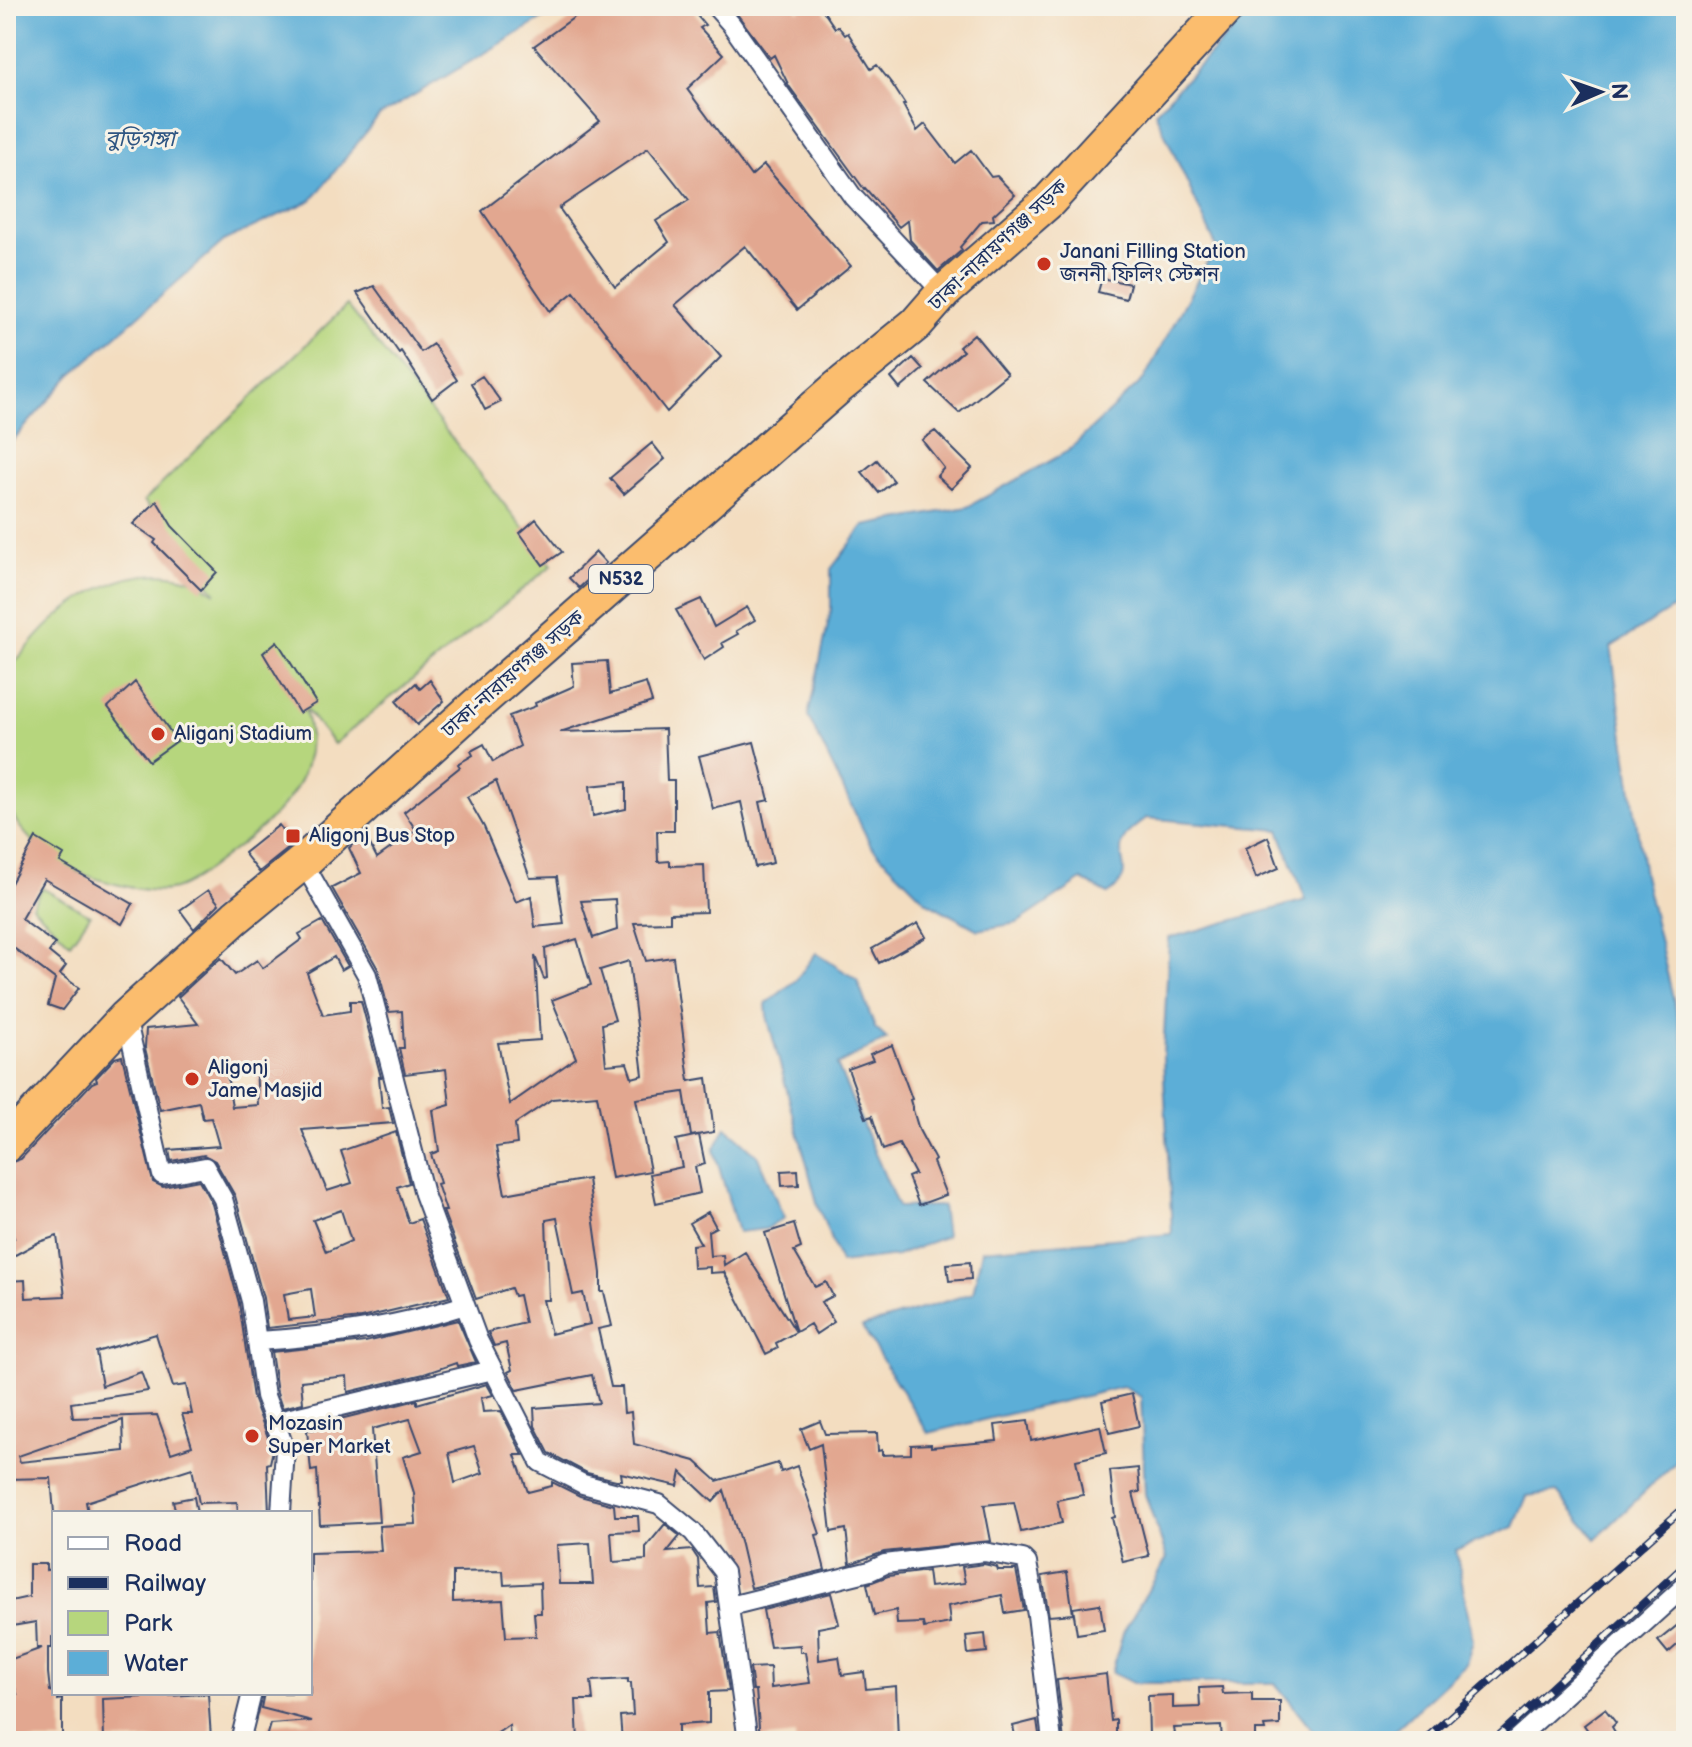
<svg xmlns="http://www.w3.org/2000/svg" width="1692" height="1747" font-family="'Balsamiq Sans','Noto Sans Bengali',sans-serif">
<rect width="100%" height="100%" fill="#f7f3e8"/>
<filter id="ink" filterUnits="userSpaceOnUse"><feTurbulence type="fractalNoise" baseFrequency=".0125" numOctaves="2"/><feDisplacementMap in="SourceGraphic" scale="16" xChannelSelector="R" yChannelSelector="G"/><feConvolveMatrix kernelMatrix="1 2 1 2 8 2 1 2 1" color-interpolation-filters="sRGB"/></filter>
<filter id="wash" filterUnits="userSpaceOnUse"><feTurbulence type="fractalNoise" baseFrequency=".006" numOctaves="4" result="noise"/><feDisplacementMap in="SourceGraphic" scale="32" xChannelSelector="R" yChannelSelector="G"/><feGaussianBlur stdDeviation="1.8" result="paint"/><feColorMatrix in="noise" values="0 0 0 0 0 0 0 0 0 0 0 0 0 0 0 0 0 1.4 0 .05"/><feComposite in="paint" operator="in"/></filter>
<g filter="url(#wash)">
<rect width="100%" height="100%" fill="#f3ddc0"/>
<!-- green -->
<path fill="#b6d67d" stroke="#68826e" stroke-width="2" d="M347 305 552 565 334 744 304 707C327 775 277 818 227 855 212 866 194 882 177 888 151 898 83 877 60 863 46 854 30 840 20 827 3 804 6 779 6 751 6 736 2 684 8 673 13 663 23 653 30 645 66 601 129 560 189 579 198 582 208 589 216 593L144 501Z
M42 888 90 915 70 943 32 906Z"/>
<!-- water -->
<path fill="#5caed7" stroke="#3c6e9a" stroke-width="2" d="M6 6H564L379 116 312 200 225 240 71 375 6 448Z
M1256 6H1686V604L1675 607 1611 647 1644 875 1686 1053V1452L1596 1539 1557 1492 1527 1496 1514 1527 1456 1550 1473 1641 1466 1664 1383 1741H1317L1312 1729 1275 1683H1133L1112 1673 1123 1633 1167 1558 1145 1494 1141 1397 1123 1387 928 1433 862 1327 973 1293 982 1250 1172 1234 1163 1057 1169 938 1306 900 1279 830 1146 818C1140 824 1130 829 1126 836 1110 859 1141 871 1108 894L1082 880 1017 923 978 930 927 902 871 846 808 716 831 610V569L864 526 967 507 1068 451 1144 379 1216 246 1155 112Z
M816 953 857 980 875 1028 887 1039 837 1065 898 1207 942 1206 946 1236 897 1256 840 1263 818 1206 767 1016 766 1004 796 980Z
M726 1127 757 1155 784 1218 766 1229 738 1232 714 1150Z"/>
<g id="blocks">
<!-- building -->
<path fill="#e2a790" fill-rule="evenodd" d="M590 6H689L705 25 700 28 724 54 687 89 751 176 764 165 851 266 797 310 745 246 675 305 721 357 667 412 574 292 550 311 482 211 600 121 534 46ZM648 148 689 200 656 221 669 242 615 287 559 208Z
M731 6H794L798 11 805 6H820L835 28 838 26 845 35 848 33 871 69 877 65 892 84 905 104 903 105 917 131 925 124 955 163 971 150 991 177 997 176 1015 195 993 215 994 220 982 221 960 247 962 250 938 271 910 240 908 220 899 227 865 188 864 189 789 86 774 55 770 58Z
M1102 278 1130 284 1126 299 1098 292Z
M374 286 421 352 433 344 457 380 432 399 401 351 399 353 357 293Z
M974 334 1007 374 959 413 927 383 963 351 959 347Z
M913 358 923 369 900 389 891 378Z
M482 376 501 402 485 410 471 383Z
M935 431 972 468 951 489 937 476 944 468 922 440Z
M652 443 665 459 624 494 610 478Z
M877 460 894 481 879 493 862 472Z
M157 501 172 526 217 572 201 590 154 543 156 540 133 524Z
M536 519 562 552 543 565 520 533Z
M596 552 606 563 579 588 569 578Z
M701 599 714 627 747 607 755 620 736 631 738 634 722 643 724 647 704 660 676 610Z
M277 641 316 703 299 713 263 653Z
M607 661 610 694 646 683 652 702 560 732 665 729 667 781H674V831H657L658 862 670 861V866L704 865 706 912 670 913V922L634 923 646 961 673 957 689 1081 707 1078 714 1132 691 1136 684 1092 636 1099 650 1171 612 1178 597 1095 552 1099 515 1124 517 1144 496 1147 505 1194 588 1179 601 1273V1292H604L612 1326 598 1329 611 1387H622L624 1413 631 1412 634 1444 695 1461 717 1481 778 1463 781 1472 797 1466 820 1534 816 1535 825 1570 751 1588 741 1545 724 1490 713 1502 681 1472 678 1486 621 1473 622 1480H616L587 1473 549 1453 535 1426 534 1408 599 1403 592 1375 517 1390 508 1372 512 1370 506 1343 494 1346 488 1332 525 1323 519 1295 514 1296 511 1288 476 1299 443 1211H446L437 1184 440 1183 431 1154 439 1151 433 1110 450 1105 446 1069 405 1074 399 1048H404L402 1011 389 1012 378 969 332 888 361 873 349 848 364 833 377 858 416 830 404 812 460 767 458 764 473 755 471 751 484 744 493 762 520 746 509 716 536 706 535 703 574 686 572 663ZM496 781 530 878 557 877 564 924 535 927 531 896 516 902 484 827 467 797ZM626 782V809L593 816 590 786ZM615 899 617 930 593 938 581 901ZM577 939 591 985 552 1000 576 1058 510 1104 498 1043 540 1040 535 956 544 979 547 978 545 949ZM629 961 643 1075 632 1078 627 1063 606 1065 602 1024 615 1020 600 970ZM557 1218 573 1295 583 1293 590 1324 551 1334 543 1300H549L546 1220Z
M430 680 444 701 417 725 396 701 416 683 420 689Z
M135 682 177 741 149 761 108 707Z
M754 742 769 800 760 802 773 863 755 867 741 802 713 809 699 756Z
M279 825 294 844 259 872 244 853Z
M1268 837 1279 868 1256 878 1245 848Z
M36 838 64 855 60 862 133 904 122 924 44 879 21 919 55 944 49 952 66 966 60 974 79 988 62 1010 48 1005 55 979 7 943 6 945V880L11 883Z
M208 890 219 904 194 929 180 910Z
M322 921 348 966 341 970 334 957 307 973 323 1015 350 1011V1001H361L381 1077H379L382 1108 389 1107 393 1123 302 1130 327 1191 352 1183 341 1151 396 1132 409 1183 397 1187 409 1223 420 1219 449 1297 361 1318 267 1328 263 1298 235 1196 215 1161 204 1155 171 1161 169 1150 219 1146 211 1118 203 1119 199 1102 160 1110 145 1048 146 1029 198 1024 178 997 215 963 221 958 235 975 257 960 263 968 302 939 299 934ZM256 1065 258 1105 232 1107 226 1068ZM341 1210 351 1241 326 1252 313 1220ZM311 1289 315 1317 288 1320 284 1294Z
M918 923 926 937 879 963 872 949Z
M892 1045 912 1099 910 1100 919 1130 935 1160 933 1162 946 1195 919 1205 908 1177 915 1174 899 1144 883 1150 872 1116 866 1118 848 1069 873 1060 870 1054Z
M122 1056 153 1182 163 1187 199 1180 212 1204 239 1303 253 1398 269 1440 270 1450H273L270 1463 267 1464 269 1513H238L237 1502 199 1503 192 1468 86 1502 88 1513H54L51 1478 6 1479V1281L25 1280 26 1298 65 1296 57 1236 39 1242 6 1260V1239L14 1238 6 1219V1164L21 1159 92 1083 97 1081 96 1078 115 1058ZM156 1334 173 1387 186 1385 192 1414H182L192 1446 171 1453 157 1415 73 1418 71 1403 148 1391 141 1372 102 1386 96 1352ZM123 1420 124 1451 20 1462 18 1456Z
M699 1135 705 1164 695 1167 700 1193 656 1203 650 1174 682 1167 676 1140Z
M798 1170 799 1185 782 1186 781 1171Z
M708 1212 716 1227 708 1231 710 1256 723 1255 724 1265 745 1252 796 1332 776 1343 778 1348 766 1354 724 1272 710 1273V1267L693 1268 692 1245 701 1244 689 1223Z
M794 1224 801 1248 794 1251 815 1287 826 1282 833 1296 821 1302 834 1322 816 1334 810 1324 796 1332 765 1233Z
M970 1262 971 1279 949 1281 947 1264Z
M458 1320 476 1362 457 1366 456 1363 424 1374 348 1392 347 1376 301 1381 303 1403 282 1408 277 1393 271 1352 365 1342Z
M487 1384 493 1395 481 1398 483 1412 501 1411 523 1455H515L528 1492 552 1486V1482L580 1496 614 1505 615 1516H638L639 1531 611 1532 613 1562 646 1560V1547L665 1524 680 1536 667 1552 692 1550 698 1559 700 1588 714 1587 716 1602 708 1603 710 1633 720 1632 729 1691 709 1692V1723L678 1725V1741H622L620 1716 633 1715 631 1683H628V1679L591 1681 593 1700H576L578 1741H510L509 1725 486 1741H265L270 1724 312 1721 261 1708 264 1693H310V1553L381 1551 379 1526 416 1524 414 1493 403 1457 422 1451 410 1419 372 1429 379 1522 320 1525 317 1470 311 1471 307 1430 337 1427 336 1420 417 1400V1404ZM474 1446 483 1473 455 1483 449 1453ZM590 1543 593 1584H559L557 1545ZM503 1571 504 1585 540 1583 541 1613H534L536 1636 506 1637 503 1600 453 1602V1572Z
M1132 1394 1139 1426 1109 1433 1102 1401Z
M820 1421 825 1434 877 1433 878 1451 882 1450V1455L911 1454V1445L931 1444V1447L997 1441 995 1425 1028 1421 1031 1441 1100 1426 1106 1453 1076 1460 1083 1495 1057 1500 1062 1523 1021 1532 1014 1502 984 1505 991 1541 884 1552 850 1564 846 1529 831 1532 821 1444 809 1449 801 1429Z
M1138 1468 1140 1492 1133 1493 1149 1556 1123 1562 1112 1518 1115 1517 1110 1471Z
M194 1497 197 1513H176L173 1501Z
M29 1564H46V1570L54 1569V1637H52V1648H48V1673L50 1691 58 1693V1700L62 1699V1741H6V1694H17L6 1661 42 1648H37L36 1622 6 1627V1602L29 1597Z
M984 1564 997 1567 998 1570H1016L1024 1610 1005 1613 1002 1595 948 1606 950 1623 924 1628 923 1623 897 1624 896 1610 874 1615 867 1584 888 1576 928 1571 930 1587 965 1583 962 1567Z
M1067 1572 1073 1614 1049 1616 1042 1576Z
M831 1593 839 1624 818 1628 819 1660 839 1657 842 1675 864 1672 866 1689 896 1686 898 1741H795V1735L760 1739 756 1690H753L750 1668 770 1667 771 1688 810 1683 805 1652H800V1645L770 1647 763 1610Z
M1100 1604 1104 1630 1077 1634 1073 1608Z
M1679 1624 1686 1633V1637L1668 1653 1658 1641Z
M985 1634 987 1652 968 1654 966 1636Z
M1106 1674 1111 1721 1116 1720V1741H1064L1057 1680Z
M1222 1687 1223 1694 1252 1693V1701H1280V1725L1264 1726 1265 1730H1255V1741H1222L1221 1726 1174 1728 1175 1734 1149 1736 1148 1696 1173 1695V1708L1200 1707 1199 1688Z
M208 1694 211 1738 104 1741 103 1699Z
M1605 1709 1616 1723 1612 1727 1620 1741H1595L1584 1725Z
M1037 1720 1040 1741H1016L1013 1726Z"/>
</g>
</g>
<g filter="url(#ink)">
<use href="#blocks" fill-opacity="0" stroke="#3b496d" stroke-width="2"/>
<g fill="none" stroke-linecap="round" stroke-linejoin="round">
<defs>
<path id="street" d="M715 6 731 24 853 197 943 293
M303 862 367 975 424 1194 478 1340 540 1462 583 1484 659 1504 693 1532 724 1572 748 1741
M126 1017 162 1175 205 1167 223 1199 251 1301 265 1396 285 1449 281 1513
M257 1341C329 1337 397 1327 465 1305
M274 1422 493 1370
M730 1606 870 1571 885 1564 984 1552 1023 1559 1027 1563 1037 1615 1052 1741
M240 1741 252 1693
M1514 1741 1686 1585"/>
<path id="highway" d="M6 1145 126 1017 236 917 303 862 473 708 837 388 916 324 943 293 1049 201 1228 6"/>
</defs>
<!-- street casing -->
<use href="#street" stroke="#3b496d" stroke-width="22"/>
<!-- highway casing -->
<use href="#highway" stroke="#3b496d" stroke-width="38"/>
<!-- street -->
<use href="#street" stroke="#fff" stroke-width="18"/>
<!-- highway -->
<use href="#highway" stroke="#fbbd6e" stroke-width="34"/>
<defs>
<path id="rail" d="M1423 1741 1686 1506
M1493 1741 1686 1564"/>
</defs>
<!-- rail casing -->
<use href="#rail" stroke="#1b2f5e" stroke-width="8"/>
<!-- rail -->
<use href="#rail" stroke="#f7f3e8" stroke-width="5" stroke-dasharray="15" stroke-linecap="butt"/>
</g>
</g>
<!-- markers -->
<g fill="#c8321e" stroke="#f7f3e8" stroke-width="3">
<circle cx="1044" cy="264" r="8"/>
<circle cx="158" cy="734" r="8"/>
<rect x="285" y="828" width="16" height="16" rx="4"/>
<circle cx="192" cy="1079" r="8"/>
<circle cx="252" cy="1436" r="8"/>
</g>
<g text-anchor="middle" dominant-baseline="central" stroke-width="6" stroke-linejoin="round" paint-order="stroke">
<!-- shield labels -->
<rect fill="#f7f3e8" stroke="#5d6a87" stroke-width="2" x="589" y="565" width="64" height="28" rx="6"/>
<g font-size="18" font-weight="bold" fill="#1b2f5e">
<text x="621" y="579">N532</text>
</g>
<!-- street labels -->
<g font-size="20" fill="#1b2f5e" stroke="#f7f3e8">
<text transform="translate(998 245) rotate(-43)">ঢাকা-নারায়ণগঞ্জ সড়ক</text>
<text transform="translate(513 674) rotate(-41)">ঢাকা-নারায়ণগঞ্জ সড়ক</text>
</g>
<!-- poi labels -->
<g font-size="20" fill="#1b2f5e" stroke="#f7f3e8" text-anchor="start">
<text x="1060" y="252">Janani Filling Station<tspan x="1060" dy="23">জননী ফিলিং স্টেশন</tspan></text>
<text x="174" y="734">Aliganj Stadium</text>
<text x="309" y="836">Aligonj Bus Stop</text>
<text x="208" y="1068">Aligonj<tspan x="208" dy="23">Jame Masjid</tspan></text>
<text x="268" y="1424">Mozasin<tspan x="268" dy="23">Super Market</tspan></text>
</g>
<!-- water labels -->
<g font-size="22" font-style="italic" fill="#2e5582" stroke="#f7f3e8">
<text x="140" y="139">বুড়িগঙ্গা</text>
</g>
</g>
<!-- margin -->
<rect width="1692" height="1747" fill="none" stroke="#f7f3e8" stroke-width="32"/>
<!-- legend -->
<rect x="52" y="1511" width="260" height="184" fill="#f7f3e8" stroke="#9fa5b1" stroke-width="2"/>
<rect x="68" y="1537" width="40" height="12" fill="#ffffff" stroke="#9fa5b1" stroke-width="2"/>
<text x="124" y="1551" font-size="24" fill="#1b2f5e">Road</text>
<rect x="68" y="1577" width="40" height="12" fill="#1b2f5e" stroke="#9fa5b1" stroke-width="2"/>
<text x="124" y="1591" font-size="24" fill="#1b2f5e">Railway</text>
<rect x="68" y="1611" width="40" height="24" fill="#b6d67d" stroke="#9fa5b1" stroke-width="2"/>
<text x="124" y="1631" font-size="24" fill="#1b2f5e">Park</text>
<rect x="68" y="1651" width="40" height="24" fill="#5caed7" stroke="#9fa5b1" stroke-width="2"/>
<text x="124" y="1671" font-size="24" fill="#1b2f5e">Water</text>
<!-- north arrow -->
<g transform="translate(1600 92) rotate(88)" stroke="#f7f3e8" stroke-width="6" paint-order="stroke">
<path d="M0-6L14 30L0 20L-14 30Z" fill="#1b2f5e"/>
<text y="-12" font-size="22" font-weight="bold" text-anchor="middle" fill="#1b2f5e">N</text>
</g>
</svg>
